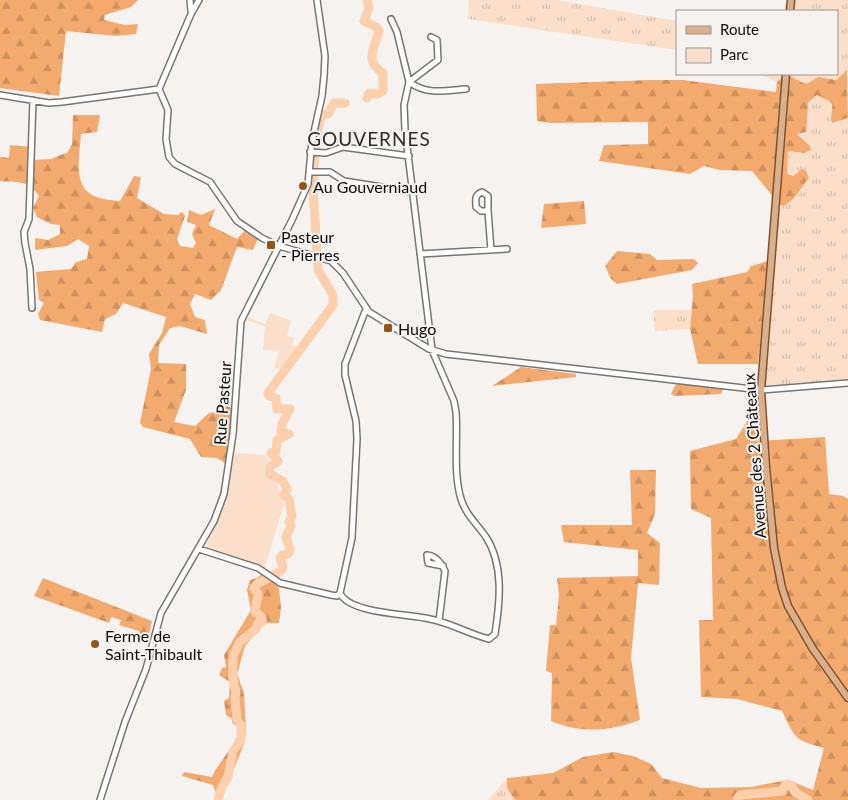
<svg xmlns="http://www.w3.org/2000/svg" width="848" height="800" font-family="Lato,sans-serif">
<defs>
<pattern id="grass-tufts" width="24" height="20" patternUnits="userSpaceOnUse" patternTransform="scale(1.25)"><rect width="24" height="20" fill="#fbdfca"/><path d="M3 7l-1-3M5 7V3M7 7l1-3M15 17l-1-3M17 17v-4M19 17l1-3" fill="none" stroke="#d6beac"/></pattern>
<pattern id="forest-firs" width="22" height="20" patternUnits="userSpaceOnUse" patternTransform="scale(1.25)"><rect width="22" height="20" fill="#f3aa6f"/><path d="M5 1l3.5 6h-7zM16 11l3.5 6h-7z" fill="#cf915f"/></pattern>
</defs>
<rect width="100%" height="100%" fill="#f6f2f0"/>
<!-- grass -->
<path fill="url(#grass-tufts)" d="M469 0H557L677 21V50L468 19Z
M786 0H848V70L836 80C826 77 817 84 807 84 799 84 794 76 784 75L777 82 759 74H837V11H784Z
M817 95 829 100 833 104 835 124 842 119 848 118V381L765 386 758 364 773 196 779 204 798 194 802 184 806 181 797 170 793 176 787 174 788 151 804 153 810 146 797 134H804L806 107Z
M653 310H691L690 329 655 331Z
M507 778V788L515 800H488Z"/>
<!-- forest -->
<path fill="url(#forest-firs)" d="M0 0H138L131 7 105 15 104 20 125 25 138 24 136 34 116 36 66 31 59 96 0 88Z
M847 70 848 118 832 123C829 100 841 107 817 95L808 103 806 132 797 134 810 146 811 150 804 153 788 151 787 174 793 176 802 169 806 171 809 178C800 188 796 200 783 206L779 204 752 171 720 170 704 166 690 174 599 161 604 145 648 144V122L550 123 537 121 536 84 650 80H683L776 92 777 82 784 75C794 76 798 82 807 84L818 77 836 80Z
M73 115H100L97 132 81 134C80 155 71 188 97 197 103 200 113 200 120 201L134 176 141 177 137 198 164 214 178 215 182 212 185 216 177 239 180 246 193 248 196 243 192 234 196 225 187 222 189 210 201 215 215 209 209 225 237 239 247 228 259 236 253 250 237 247 221 290 211 300 195 294 190 304 195 317 205 320 207 334 180 326 170 328 159 345 158 363 186 364V390L174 422 195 426 209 413 220 411 223 405 232 408 226 464 217 458 201 457 190 439 143 427 140 423 151 369 149 354 162 333 166 317 123 303 116 314 105 319 102 332 40 320 38 314 44 303 39 300 36 272 71 269 76 262 87 259 89 246 78 239 67 246 35 250V238L48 240 60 234V225L51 224 37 217 33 208 39 196C27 179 19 183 0 181V157L9 158 10 145 31 147 34 160 51 159 68 152 72 144Z
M584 201 586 224 541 228 544 204Z
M617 251 650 254 657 260 694 259 698 263 692 270 617 284 611 279 605 266Z
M768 261 758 364H698L690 329 693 296 692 284 747 272 751 266Z
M521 367 576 374V377L492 386Z
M710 380 723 389 721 394 674 396 671 394 677 382Z
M756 407 758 441 825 437 829 494 843 496 848 499V800H515L507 788V778L553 773 583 757 613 752 633 756 651 764 662 778 701 788 750 787 788 780 813 790 824 748C794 740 795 738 782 711L737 699 701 697 699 620H713L711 518 691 509 690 451 736 439Z
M630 470H656L655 514 647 533 660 543 659 585 638 583 631 658 640 720C611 731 581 734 551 721L552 673 546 671 550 625H556L559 595 557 578 638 576V550L564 542 561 525H632Z
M263 573 279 588 281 608 279 623H265L245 646 237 674 244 693 246 730 244 744 221 800H215L217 796 213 785 182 776 184 772 212 777C219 760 239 744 239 727L233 724 231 718 226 715 224 701 229 698 230 682 219 675 222 668 226 667 224 655 251 610 247 590 250 580 257 578Z
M43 578 152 621 148 639 139 636V631L119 625 121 620 111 617 109 623 34 596Z"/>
<!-- park -->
<path fill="#fbdfca" d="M270 313 291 321 287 336 293 337V346L300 347 283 369 274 368 279 351 263 350 265 327 247 320 248 317 265 324Z
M235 453 266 455 284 503 265 567 206 547 225 502Z"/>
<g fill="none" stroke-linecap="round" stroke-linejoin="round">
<!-- river -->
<path stroke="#fdd0ad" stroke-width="9" d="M367 0 369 8 364 21 376 27 379 31C374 49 364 61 383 73V91L378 94 369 93 367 98
M321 116 328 114 334 103H345
M218 800 222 786 228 777 233 751 241 741V725L237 719 235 698 236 692 233 679V656L240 642 256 629 258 623 262 622V618L255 611 258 594 254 588 257 584 281 571 283 567 280 558 282 555 288 554 290 549 286 537 291 526 289 522 292 516 289 499 284 495 287 489 283 481 270 474C268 463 273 467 278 461L271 453 276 451 277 440 289 434 281 432 282 424 290 409H277L276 398 269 396 268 393 333 305V295L318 270 313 186 315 148 320 119
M737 800 740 795 782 791 786 784 791 785 795 792 808 800"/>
<defs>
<path id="minor" d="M190 0 191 11
M391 19 397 32 409 82
M409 82C427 95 444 91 466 89
M159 89 168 110 166 139 169 157 175 164 210 182 237 221 262 238 279 246 331 261 343 273 369 312 429 349 446 354 761 390 848 383
M159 89 191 14 199 0
M0 95 49 103 62 102 159 89
M310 152 326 153 343 147 409 156
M309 172H330L344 181 413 192
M488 211V196L482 192C474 195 476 200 476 207L481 211H488L491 250
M420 254 507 249
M32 308 30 269 25 243 24 232 29 219 33 100
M199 549 258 568 280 583 331 595 337 596 340 593
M340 593C349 614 410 614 430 619 451 623 469 634 489 639L495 634C500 602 504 565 486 537 477 524 466 515 461 499 453 473 458 439 456 412L454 401 432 350 405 130 404 105 409 82 438 60 437 40 431 37
M340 593 352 538 357 439 356 421 345 375V364L366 309
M439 621 445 571C442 564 435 555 427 555L428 563 443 566
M100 800 125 722 146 669 161 613 214 521 224 494 233 434 241 321 292 220 308 184 312 141 322 96 324 76 325 56 317 0"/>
<path id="major" d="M790 11 791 0
M786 74 761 390 766 467 774 548 782 588 788 606 813 649 848 698"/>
</defs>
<!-- minor casing -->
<use href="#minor" stroke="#787573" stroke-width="8"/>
<!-- major casing -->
<use href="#major" stroke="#81532d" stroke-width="9"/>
<!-- minor -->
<use href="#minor" stroke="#fff" stroke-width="5"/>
<!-- major -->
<use href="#major" stroke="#d9af8c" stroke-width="6"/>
</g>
<!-- markers -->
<g fill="#93541a" stroke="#f6f2f0" stroke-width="2">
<circle cx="303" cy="186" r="5"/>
<rect x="266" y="240" width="10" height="10" rx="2.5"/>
<rect x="383" y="323" width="10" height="10" rx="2.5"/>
<circle cx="95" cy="644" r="5"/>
</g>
<g text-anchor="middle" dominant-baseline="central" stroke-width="4" stroke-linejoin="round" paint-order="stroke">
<!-- poi labels -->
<g font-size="16" fill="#0d0b0b" stroke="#f6f2f0" text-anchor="start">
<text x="313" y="186">Au Gouverniaud</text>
<text x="281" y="236">Pasteur<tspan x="281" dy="18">- Pierres</tspan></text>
<text x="398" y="328">Hugo</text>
<text x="105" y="635">Ferme de<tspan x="105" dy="18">Saint-Thibault</tspan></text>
</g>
<!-- street labels -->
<g font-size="16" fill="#0d0b0b" stroke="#f6f2f0">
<text transform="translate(222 403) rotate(-86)">Rue Pasteur</text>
<text transform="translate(754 456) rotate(-94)">Avenue des 2 Châteaux</text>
</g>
<!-- quarter labels -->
<g font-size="19" letter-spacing="1" fill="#2e2b29" stroke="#f6f2f0">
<text x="369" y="138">GOUVERNES</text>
</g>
</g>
<!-- legend -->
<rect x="676" y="10" width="162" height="65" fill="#f6f2f0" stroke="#999694"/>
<rect x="686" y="26" width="25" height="8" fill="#d9af8c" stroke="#999694"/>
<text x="720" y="35" font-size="15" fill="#0d0b0b">Route</text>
<rect x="686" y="48" width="25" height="15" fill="#fbdfca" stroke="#999694"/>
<text x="720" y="60" font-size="15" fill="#0d0b0b">Parc</text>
</svg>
